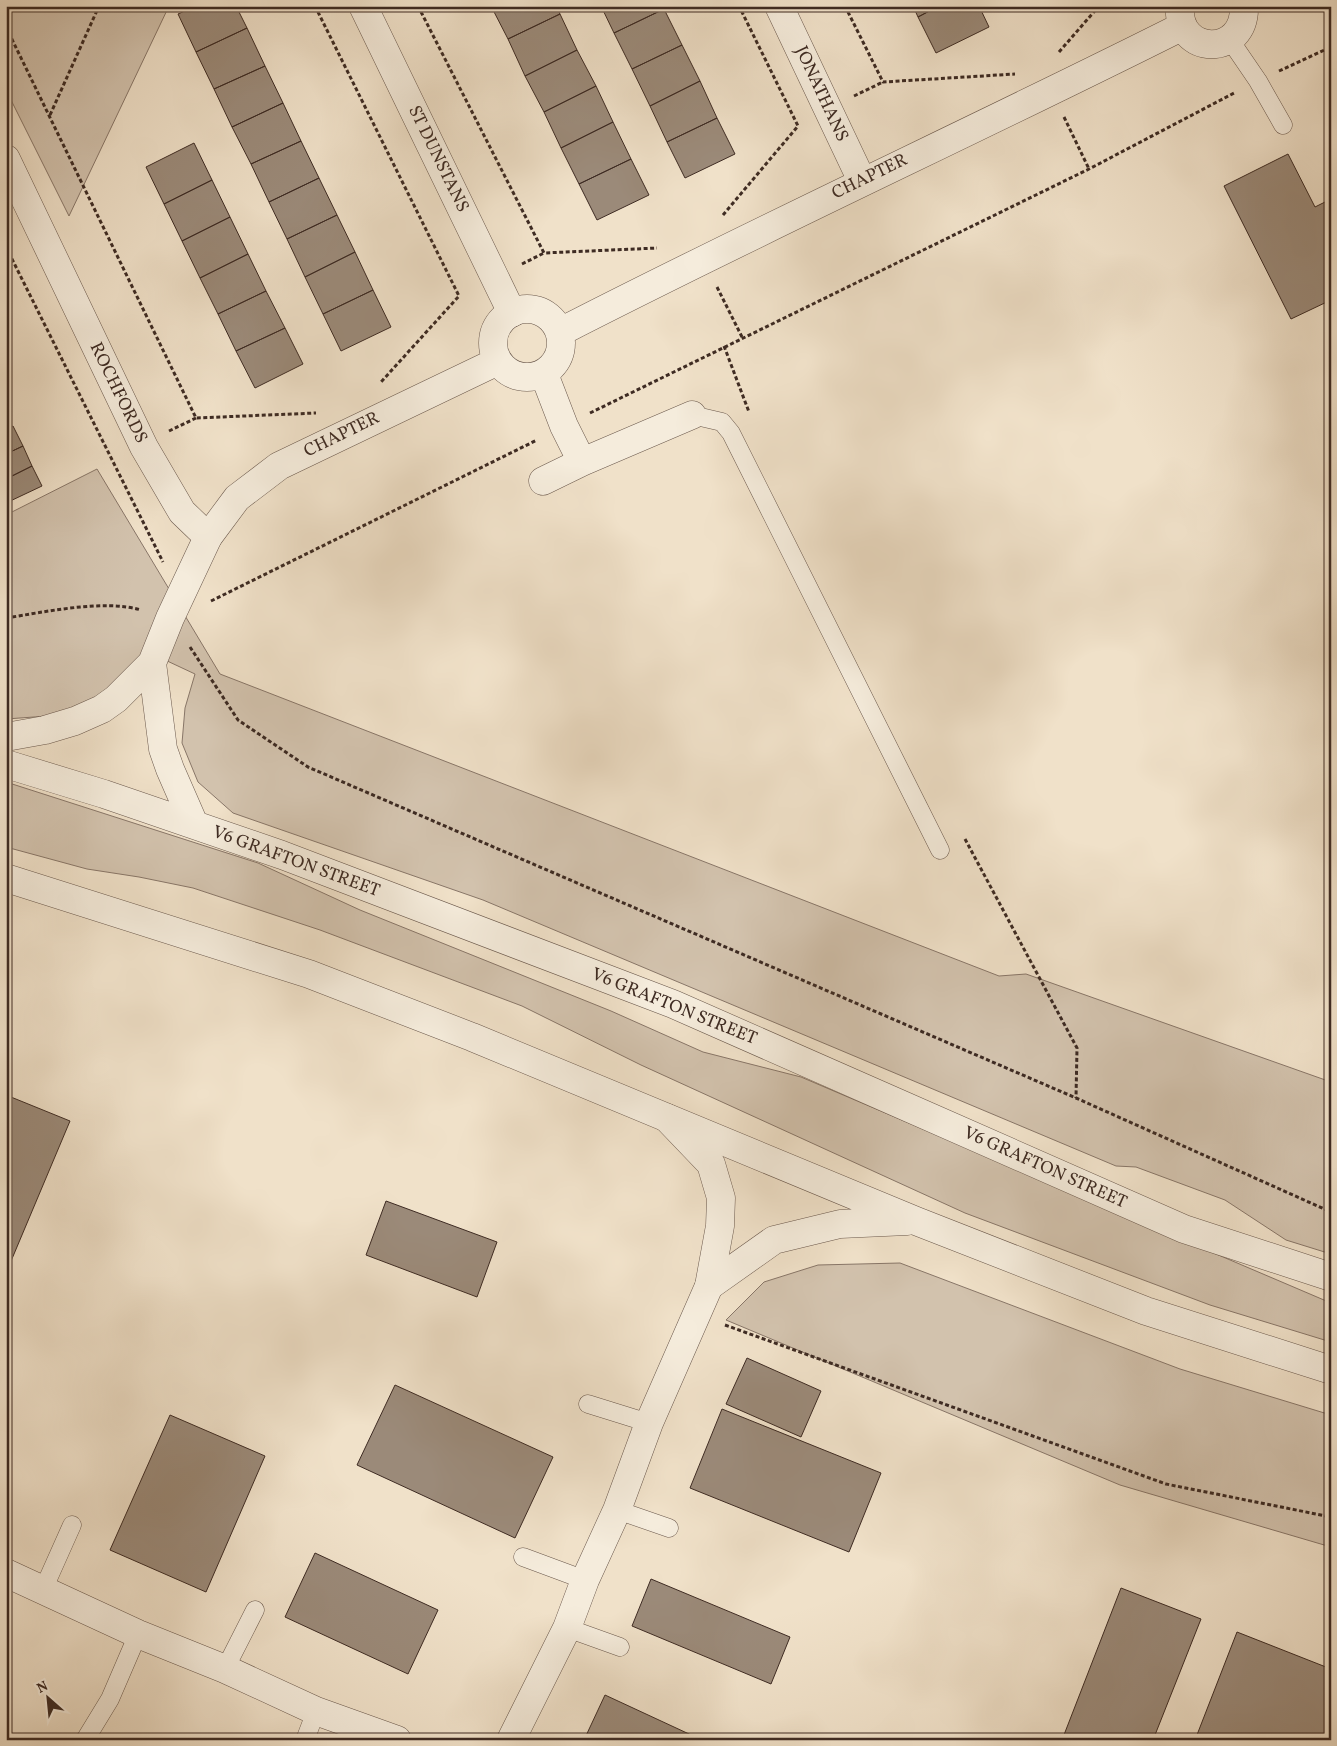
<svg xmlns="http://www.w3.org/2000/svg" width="1337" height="1746" font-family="Vollkorn,serif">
<rect width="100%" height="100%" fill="#f0e1c9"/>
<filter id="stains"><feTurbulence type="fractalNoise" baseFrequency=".004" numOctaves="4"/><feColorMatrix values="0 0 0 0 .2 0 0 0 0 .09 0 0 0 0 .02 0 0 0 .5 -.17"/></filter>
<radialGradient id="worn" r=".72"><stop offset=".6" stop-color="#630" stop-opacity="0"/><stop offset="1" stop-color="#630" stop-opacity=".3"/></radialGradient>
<!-- green -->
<path fill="#d2c2ad" stroke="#887668" d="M6 6H169L69 216 6 90Z
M97 469 220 674 999 976 1026 974 1331 1082V1254L1286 1240 1225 1200 1136 1167 1116 1166 483 900 233 813 198 782 182 743 185 708 195 674 148 652 94 702 48 716 6 719V515Z
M6 782 258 863 360 910 611 1011 703 1052 801 1077 1331 1303V1342L1210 1305 965 1213 641 1065 522 1006 320 930 193 888 139 877 87 869 6 847Z
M900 1263 1180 1369 1331 1415V1547L1120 1485 726 1320 764 1282 818 1265Z"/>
<!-- building -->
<path fill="#9b8a79" stroke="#3e2b23" d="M196 6H236L247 28 196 52 178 14Z
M491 6H556L560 14 508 39Z
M601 6H663L664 9 614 33Z
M913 6H939L918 17Z
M939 6H979L989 27 936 53 918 17Z
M664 9 682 45 632 69 614 33Z
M560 14 577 50 525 76 508 39Z
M247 28 265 66 214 89 196 52Z
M682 45 700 81 650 106 632 69Z
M577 50 596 86 544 112 525 76Z
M265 66 283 103 232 127 214 89Z
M700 81 717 118 667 142 650 106Z
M596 86 613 122 561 148 544 112Z
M283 103 301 141 251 164 232 127Z
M717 118 735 154 685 178 667 142Z
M613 122 631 159 579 184 561 148Z
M301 141 319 178 269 202 251 164Z
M194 143 212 180 164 204 146 167Z
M1288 154 1315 207 1331 199V300L1291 319 1224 186Z
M631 159 649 195 597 220 579 184Z
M319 178 337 215 287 239 269 202Z
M212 180 230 217 182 241 164 204Z
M337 215 355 252 305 277 287 239Z
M230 217 248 254 200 278 182 241Z
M355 252 373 290 323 314 305 277Z
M248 254 266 291 218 314 200 278Z
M373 290 391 327 341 351 323 314Z
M266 291 285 328 236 351 218 314Z
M285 328 303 364 255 388 236 351Z
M13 426 23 446 6 454V429Z
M23 446 32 466 6 479V454Z
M32 466 42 486 6 503V479Z
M6 1095 70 1121 6 1273Z
M386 1201 497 1242 477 1297 366 1255Z
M747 1358 821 1391 801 1437 726 1404Z
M395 1385 553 1457 515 1538 357 1465Z
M722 1409 881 1473 849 1552 690 1488Z
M170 1415 265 1456 206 1592 110 1550Z
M315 1553 438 1610 408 1674 285 1617Z
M651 1579 790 1637 771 1684 632 1626Z
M1121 1588 1201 1619 1153 1740H1062Z
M1237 1632 1331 1669V1740H1195Z
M605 1695 702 1740H584Z"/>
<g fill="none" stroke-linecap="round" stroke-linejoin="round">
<defs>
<path id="service" d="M1230 40 1258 81 1283 125
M692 415 722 422 731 433 940 850
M588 1404 649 1423
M617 1510 669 1528
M523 1557 585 1580
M43 1590 72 1525
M567 1628 620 1647
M225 1669 255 1610
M85 1740 110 1699 138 1634
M305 1740 316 1711"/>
<path id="minor" d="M363 6 512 313
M779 6 862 181
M6 159 144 447 182 512 208 537
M544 374 564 426 582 462
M543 481 582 462 692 415
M6 1573 138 1634 225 1669 316 1711 397 1740
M511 1740 567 1628 585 1580 617 1510 649 1423 709 1286 720 1226 721 1198 711 1164 667 1118"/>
<path id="tertiary" d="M1180 6C1176 56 1246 58 1244 6
M493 343a34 34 0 1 1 68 0a34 34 0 1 1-68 0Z
M560 332C766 226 976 130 1183 26
M152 663 163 749 170 769 194 824
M6 737 45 730 75 721 102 709 116 699 152 663 170 618 208 537 237 498 279 466 498 361
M6 764 104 794 282 855 673 1004 1184 1229 1331 1277
M6 878 309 974 472 1037 916 1221 1146 1311 1331 1370
M709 1286 774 1240 840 1224 907 1221"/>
</defs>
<!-- service casing -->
<use href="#service" stroke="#6a584c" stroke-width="19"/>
<!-- minor casing -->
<use href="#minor" stroke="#6a584c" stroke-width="29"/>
<!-- tertiary casing -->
<use href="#tertiary" stroke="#6a584c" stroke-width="29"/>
<!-- path -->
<path stroke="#3e2b23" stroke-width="3" stroke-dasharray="4 2.5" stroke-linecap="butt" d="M315 6 459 296 381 382
M418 6 544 253 657 248
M845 6 883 82 1015 74
M6 27 196 418 316 413
M1059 52 1099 6
M1279 71 1331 47
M854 96 883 82
M50 115 99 6
M1064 117 1089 169
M723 215 798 126 739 6
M6 247 163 562
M522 264 544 253
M717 287 742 337
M724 346 749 412
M590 413 1089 169 1236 92
M169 431 196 418
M211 601 537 440
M6 618C45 612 104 599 141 610
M190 647 238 720 308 767 1076 1098 1331 1212
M965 839 1077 1048 1076 1098
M725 1325 1166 1484 1331 1517"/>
<!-- service -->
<use href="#service" stroke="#f5ecdc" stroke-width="18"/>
<!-- minor -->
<use href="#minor" stroke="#f5ecdc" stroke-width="28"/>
<!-- tertiary -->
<use href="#tertiary" stroke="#f5ecdc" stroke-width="28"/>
</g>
<g text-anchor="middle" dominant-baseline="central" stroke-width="5" stroke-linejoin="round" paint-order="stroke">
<!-- street labels -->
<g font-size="18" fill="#3e2b23" stroke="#f5ecdc">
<text transform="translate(821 94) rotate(65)">JONATHANS</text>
<text transform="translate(438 159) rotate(64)">ST DUNSTANS</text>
<text transform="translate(870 177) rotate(-26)">CHAPTER</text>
<text transform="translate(118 393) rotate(64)">ROCHFORDS</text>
<text transform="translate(342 435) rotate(-26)">CHAPTER</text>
<text transform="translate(296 862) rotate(20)">V6 GRAFTON STREET</text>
<text transform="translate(674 1007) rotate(22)">V6 GRAFTON STREET</text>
<text transform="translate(1045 1168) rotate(24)">V6 GRAFTON STREET</text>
</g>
</g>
<!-- margin -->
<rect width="1337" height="1746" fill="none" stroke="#f0e1c9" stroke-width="25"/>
<rect x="8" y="8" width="1322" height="1731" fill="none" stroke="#3e2b23" stroke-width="2.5"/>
<rect x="12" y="12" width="1312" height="1721" fill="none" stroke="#3e2b23"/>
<!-- north arrow -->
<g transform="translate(48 1698) rotate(333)" stroke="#f5ecdc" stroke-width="4" paint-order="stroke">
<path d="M0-4L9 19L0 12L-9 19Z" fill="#3e2b23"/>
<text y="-8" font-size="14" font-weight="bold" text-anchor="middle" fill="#3e2b23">N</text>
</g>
<rect width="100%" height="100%" filter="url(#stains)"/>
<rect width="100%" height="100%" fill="url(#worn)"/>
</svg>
